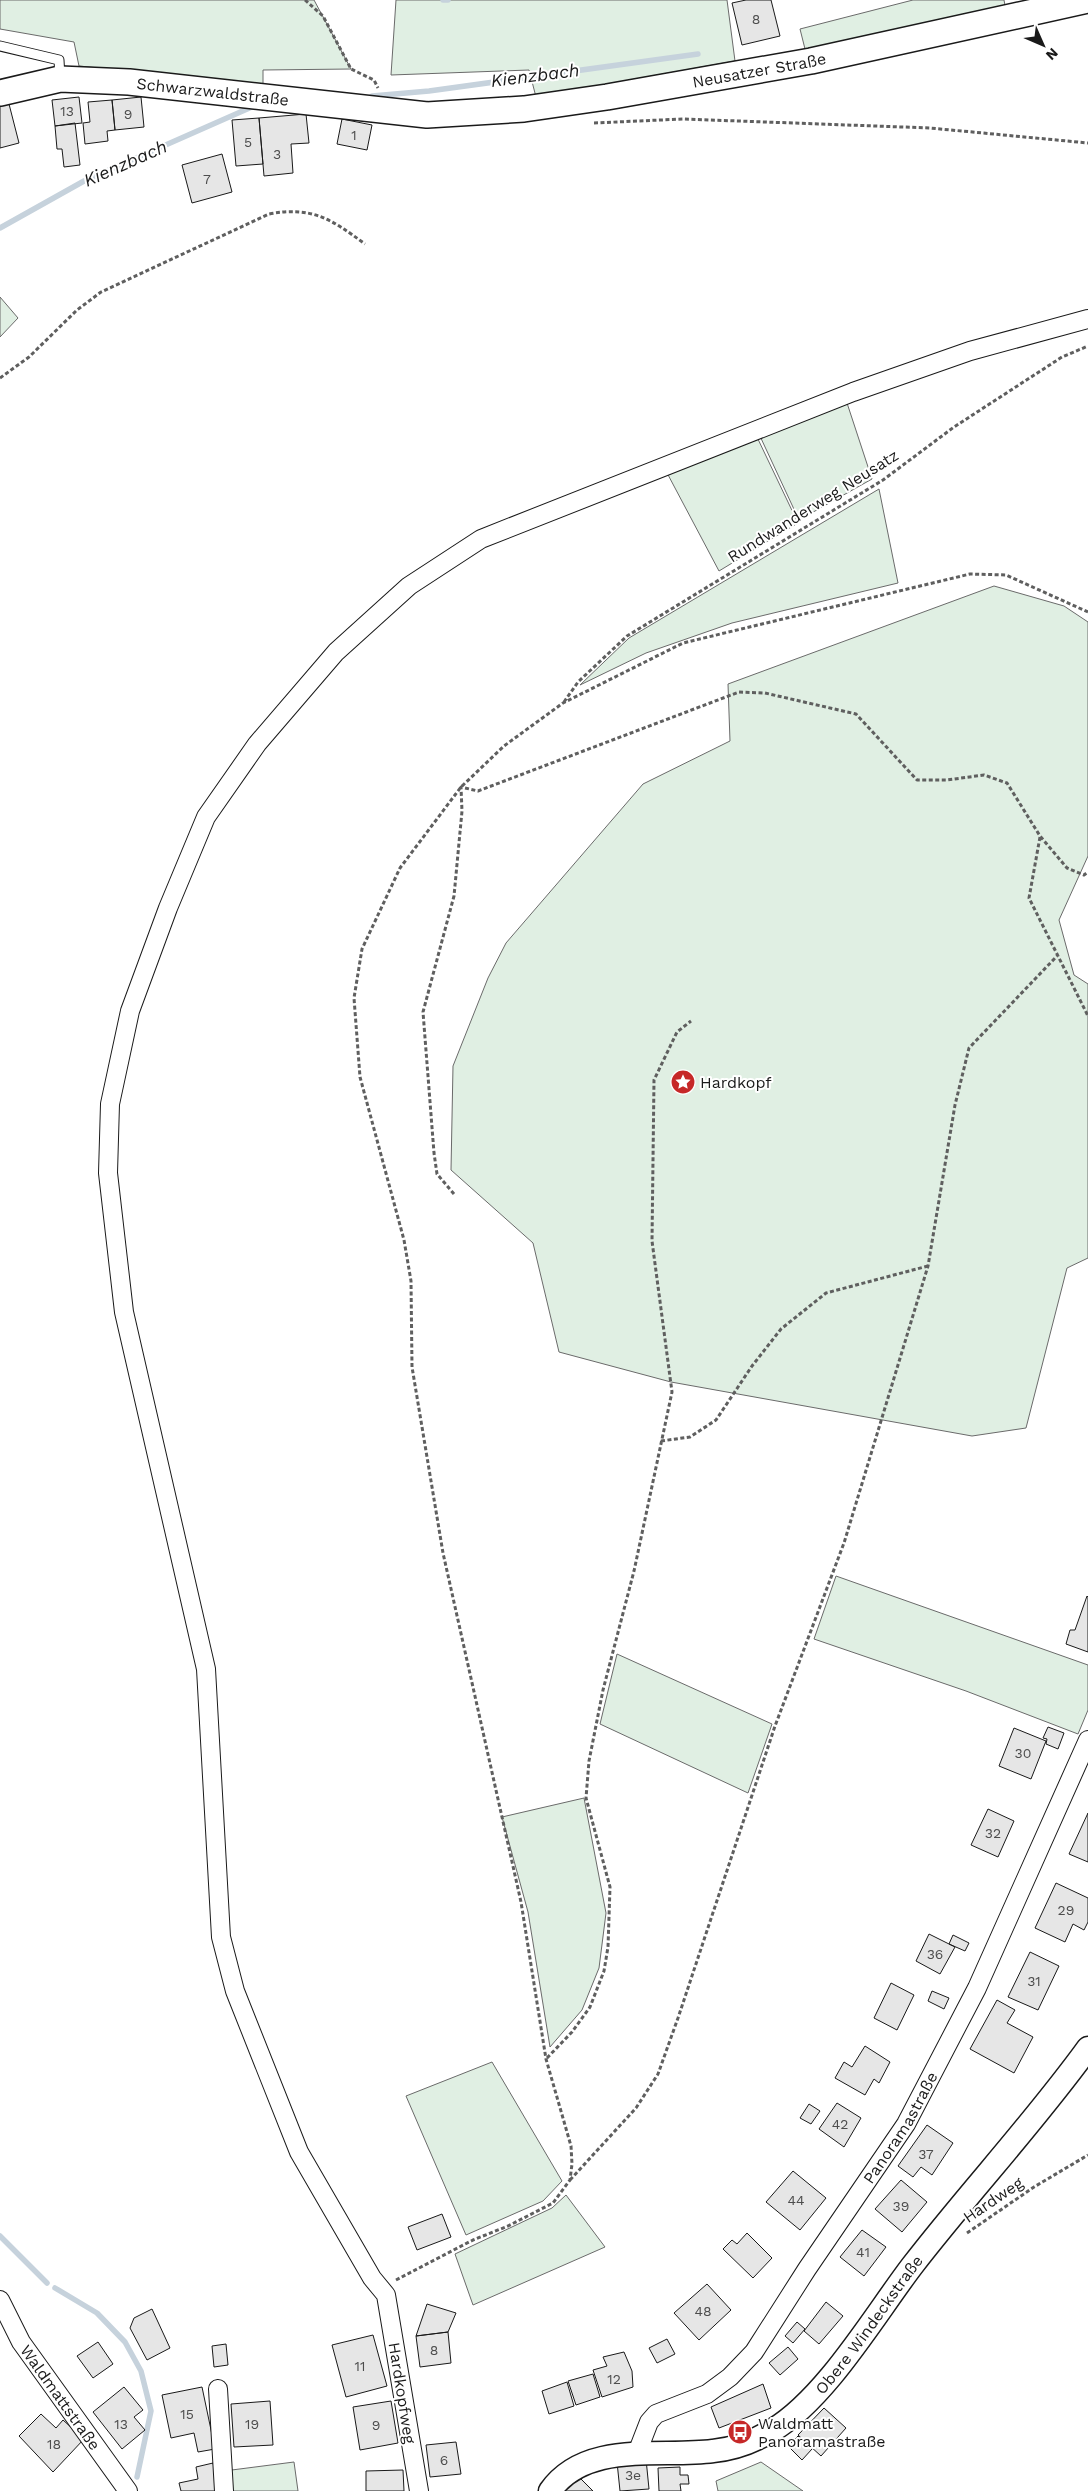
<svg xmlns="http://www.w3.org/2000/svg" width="1088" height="2491" font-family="'Work Sans',sans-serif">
<rect width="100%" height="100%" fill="#fff"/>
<!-- green -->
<path fill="#e0efe3" stroke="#6a6a6a" d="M0 0H314L351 69 263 70V84L79 66 74 42 0 29Z
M396 0H727L735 61 536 97 529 70 391 75Z
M913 0H1004L1006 11 805 49 800 29Z
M0 297 18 318 0 337Z
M847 403 872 479 799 520 759 434Z
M756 435 798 523 719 571 666 471Z
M879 489 898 583 732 623 646 653 580 685 629 638Z
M994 586 1064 606 1088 622V856L1059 920 1074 975 1088 984V1258L1067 1268 1026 1428 972 1436 671 1382 559 1352 533 1243 451 1170 453 1066 488 978 506 943 643 784 730 741 728 684Z
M836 1576 1088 1665V1710L1078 1734 966 1691 814 1639Z
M617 1654 772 1724 748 1793 600 1724Z
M584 1798 606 1913 599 1968 582 2010 550 2047 528 1912 502 1817Z
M492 2062 562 2181 543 2201 466 2235 406 2096Z
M566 2195 605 2247 473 2305 455 2254 552 2208Z
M294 2462 298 2491H227L224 2471Z
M761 2462 803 2491H718L716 2481Z"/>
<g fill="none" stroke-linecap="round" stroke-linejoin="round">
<!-- stream -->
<path stroke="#c6d2dc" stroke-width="5.5" d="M443 0H448
M372 96 429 91 698 54
M0 228 84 181 254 106
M0 2236 47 2283
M55 2288 97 2313 125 2342 141 2371 151 2411 137 2477"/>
</g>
<!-- building -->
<path fill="#e6e6e6" stroke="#1a1a1a" d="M746 0H771L780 36 742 45 732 3Z
M79 97 82 123 55 126 52 100Z
M141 97 144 127 115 130 112 100Z
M112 100 115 130 107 131 108 141 85 144 83 123 90 122 88 102Z
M9 104 19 143 0 148V106Z
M306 114 309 143 291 144 293 173 264 176 259 118Z
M259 118 263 164 236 166 232 120Z
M342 119 372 125 367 150 337 144Z
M75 123 80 165 64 167 62 149H57L55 126Z
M222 154 232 192 192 203 182 165Z
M1087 1596 1088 1597V1652L1066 1644 1070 1630H1075Z
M1048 1727 1064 1733 1058 1749 1046 1744 1047 1739 1043 1738Z
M1014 1728 1046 1741 1031 1779 999 1766Z
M988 1809 1014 1821 998 1857 971 1845Z
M1088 1813V1862L1069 1854Z
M1056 1883 1088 1898V1922L1084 1930 1073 1924 1065 1942 1035 1928Z
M929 1934 955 1947 940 1974 916 1961Z
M953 1935 969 1943 965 1951 949 1944Z
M1030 1952 1059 1966 1038 2010 1008 1997Z
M891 1983 914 1995 897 2030 874 2018Z
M932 1991 949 1998 944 2009 928 2001Z
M997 2000 1015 2010 1007 2023 1033 2037 1014 2073 970 2049Z
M865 2046 890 2062 879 2083 874 2079 865 2095 835 2078 844 2062 852 2067Z
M837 2103 861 2118 844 2147 819 2129Z
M809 2104 820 2111 811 2124 800 2118Z
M927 2125 953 2143 932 2175 921 2167 913 2177 898 2166Z
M793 2171 826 2198 800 2230 766 2202Z
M901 2180 927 2202 902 2232 875 2209Z
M442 2214 451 2237 417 2250 408 2227Z
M862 2230 886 2247 864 2276 840 2257Z
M747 2233 772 2258 753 2278 723 2249 732 2240 737 2244Z
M707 2284 731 2310 699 2340 674 2313Z
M826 2302 843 2316 819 2344 804 2331Z
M427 2304 456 2313 448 2332 416 2336Z
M152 2309 170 2348 147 2360 130 2328 134 2318Z
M797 2322 805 2329 793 2343 785 2336Z
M448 2332 451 2363 420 2367 416 2336Z
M373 2335 387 2386 346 2397 332 2345Z
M667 2339 675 2354 657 2363 649 2348Z
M98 2342 113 2364 93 2378 77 2356Z
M226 2344 228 2365 214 2367 212 2346Z
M788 2347 798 2359 780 2375 769 2363Z
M624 2352 632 2371 633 2387 602 2397 593 2370 607 2366 603 2357Z
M593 2374 600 2397 576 2405 568 2381Z
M567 2382 574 2406 549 2414 542 2391Z
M763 2384 771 2408 719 2428 711 2407Z
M124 2387 143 2410 134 2417 145 2430 122 2449 93 2412Z
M202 2387 215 2449 198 2452 194 2433 171 2438 162 2395Z
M270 2401 273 2445 234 2447 231 2404Z
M391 2401 398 2443 360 2450 353 2407Z
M824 2408 846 2428 821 2456 798 2435Z
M41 2414 56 2428 63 2420 84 2439 53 2472 19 2436Z
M798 2436 812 2449 802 2460 788 2446Z
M456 2442 461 2474 430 2477 426 2445Z
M646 2459 649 2489 620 2491 617 2462Z
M213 2463 219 2491H181L179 2483 198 2479 196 2467Z
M680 2467V2475H688L689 2484H680L681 2491H659L658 2468Z
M403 2470 404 2491H366V2471Z
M579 2477 593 2491H565Z"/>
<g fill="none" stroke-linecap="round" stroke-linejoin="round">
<defs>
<path id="service" d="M0 46 59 60 60 78"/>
<g id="minor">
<path id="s1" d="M0 2300 21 2342 128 2491"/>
<path d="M218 2389 224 2491"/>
<path id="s2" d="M637 2453 649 2422 656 2414 707 2394 730 2377 754 2352 807 2269 906 2124 977 1988 1088 1740"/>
<path d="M419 2491 386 2295 372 2278 299 2152 235 1991 221 1937 206 1669 124 1312 108 1173 110 1104 130 1011 168 908 206 817 257 744 336 652 409 586 481 539 853 392 970 351 1088 319"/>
</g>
<g id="tertiary">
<path id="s3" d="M550 2491C586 2440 661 2458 713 2451 734 2449 755 2441 773 2430 826 2398 874 2316 912 2266 969 2192 1033 2124 1088 2048"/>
</g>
<g id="secondary">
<path id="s4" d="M0 93 60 79 129 82 427 115 524 109 607 97 811 61 1088 0"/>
</g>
</defs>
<!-- service casing -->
<use href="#service" stroke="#1a1a1a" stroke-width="11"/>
<!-- minor casing -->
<use href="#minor" stroke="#1a1a1a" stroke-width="20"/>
<!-- tertiary casing -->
<use href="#tertiary" stroke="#1a1a1a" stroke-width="25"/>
<!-- secondary casing -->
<use href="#secondary" stroke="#1a1a1a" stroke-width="28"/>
<!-- path -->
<path stroke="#5f5f5f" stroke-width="3" stroke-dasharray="4 2.5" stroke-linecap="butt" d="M305 0 323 16 351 69 374 80 378 88
M594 123 683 119 930 128 1088 143
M0 378 29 357 77 310 101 292 269 214C312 206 331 219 365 244
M564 702 578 682 627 636 883 480 954 427 1062 357 1088 346
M1040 837 1029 898 1088 1016
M454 1194 437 1174 434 1153 423 1012 454 896 462 811 461 787 478 791 739 692 765 693 856 714 917 780H947L984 775 1007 783 1040 836 1067 868 1084 875 1088 872
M661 1441 690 1437 716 1420 752 1366 781 1329 826 1293 928 1266
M547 2058 572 2032 590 2007 604 1971 608 1947 610 1887 586 1798 589 1761 603 1690 634 1571 672 1392 652 1241 654 1080 677 1032 691 1021
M570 2180 636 2108 658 2074 678 2018 775 1726 844 1543 928 1266 955 1105 969 1048 1057 956
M967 2233 1034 2187 1088 2155
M396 2280 473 2240 508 2226 553 2203 570 2180 572 2164 571 2146 546 2059 521 1902 443 1553 412 1367 411 1281 404 1240 360 1077 354 998 362 949 400 868 461 787 504 746 563 703 683 643 970 574 1006 575 1088 612"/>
<!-- service -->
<use href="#service" stroke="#fff" stroke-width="9"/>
<!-- minor -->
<use href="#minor" stroke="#fff" stroke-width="18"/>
<!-- tertiary -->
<use href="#tertiary" stroke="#fff" stroke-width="22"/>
<!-- secondary -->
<use href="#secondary" stroke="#fff" stroke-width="25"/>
</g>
<!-- icons -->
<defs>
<symbol id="sight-disc" viewBox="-11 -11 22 22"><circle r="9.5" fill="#c62828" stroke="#fff"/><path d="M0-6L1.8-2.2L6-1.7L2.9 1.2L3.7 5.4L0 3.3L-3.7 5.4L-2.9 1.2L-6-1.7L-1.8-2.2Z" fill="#fff"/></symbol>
<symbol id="bus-disc" viewBox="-11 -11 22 22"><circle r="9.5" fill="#c62828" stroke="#fff"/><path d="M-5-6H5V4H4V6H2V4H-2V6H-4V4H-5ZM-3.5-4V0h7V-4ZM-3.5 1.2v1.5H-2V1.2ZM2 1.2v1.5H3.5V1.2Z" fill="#fff"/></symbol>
</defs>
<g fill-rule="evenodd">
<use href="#sight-disc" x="669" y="1068" width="28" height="28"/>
<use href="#bus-disc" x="726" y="2418" width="28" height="28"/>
</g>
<g text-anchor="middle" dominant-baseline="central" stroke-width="4" stroke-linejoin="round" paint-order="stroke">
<!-- number labels -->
<g font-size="14" fill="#4d4d4d">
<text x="756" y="19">8</text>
<text x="67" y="111">13</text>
<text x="128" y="114">9</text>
<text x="354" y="135">1</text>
<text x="248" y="142">5</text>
<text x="277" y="154">3</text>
<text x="207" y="179">7</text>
<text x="1023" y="1753">30</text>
<text x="993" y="1833">32</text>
<text x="1066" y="1910">29</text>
<text x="935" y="1954">36</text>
<text x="1034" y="1981">31</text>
<text x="840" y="2124">42</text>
<text x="926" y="2154">37</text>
<text x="796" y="2200">44</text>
<text x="901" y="2206">39</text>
<text x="863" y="2252">41</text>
<text x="703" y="2311">48</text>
<text x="434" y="2350">8</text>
<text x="360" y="2366">11</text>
<text x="614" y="2379">12</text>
<text x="187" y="2414">15</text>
<text x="121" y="2424">13</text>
<text x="252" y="2424">19</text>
<text x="376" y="2425">9</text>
<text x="54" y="2444">18</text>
<text x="444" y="2460">6</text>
<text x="633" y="2475">3e</text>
</g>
<!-- street labels -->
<g font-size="16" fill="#1a1a1a" stroke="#fff">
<text stroke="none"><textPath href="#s4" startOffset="766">Neusatzer Straße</textPath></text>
<text stroke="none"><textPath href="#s4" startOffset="215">Schwarzwaldstraße</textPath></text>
<text transform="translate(813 506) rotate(-32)">Rundwanderweg Neusatz</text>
<text stroke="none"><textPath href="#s2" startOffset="430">Panoramastraße</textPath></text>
<text transform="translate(993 2200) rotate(-34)">Hardweg</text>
<text stroke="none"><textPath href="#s3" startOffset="382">Obere Windeckstraße</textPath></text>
<text transform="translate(402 2393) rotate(81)">Hardkopfweg</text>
<text stroke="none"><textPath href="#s1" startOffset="115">Waldmattstraße</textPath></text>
</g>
<!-- poi labels -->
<g font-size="16" fill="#1a1a1a" stroke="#fff" text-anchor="start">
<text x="700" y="1082">Hardkopf</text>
<text x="758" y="2423">Waldmatt<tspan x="758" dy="18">Panoramastraße</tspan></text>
</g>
<!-- water labels -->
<g font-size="18" font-style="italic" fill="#1a1a1a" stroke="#fff">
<text transform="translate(535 75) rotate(-7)">Kienzbach</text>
<text transform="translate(125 163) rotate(-24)">Kienzbach</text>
</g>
</g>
<!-- north arrow -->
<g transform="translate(1043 45) rotate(135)" stroke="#ffffff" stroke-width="4" paint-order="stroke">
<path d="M0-4L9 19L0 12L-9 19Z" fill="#1a1a1a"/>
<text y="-8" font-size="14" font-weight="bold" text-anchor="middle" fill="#1a1a1a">N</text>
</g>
</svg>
